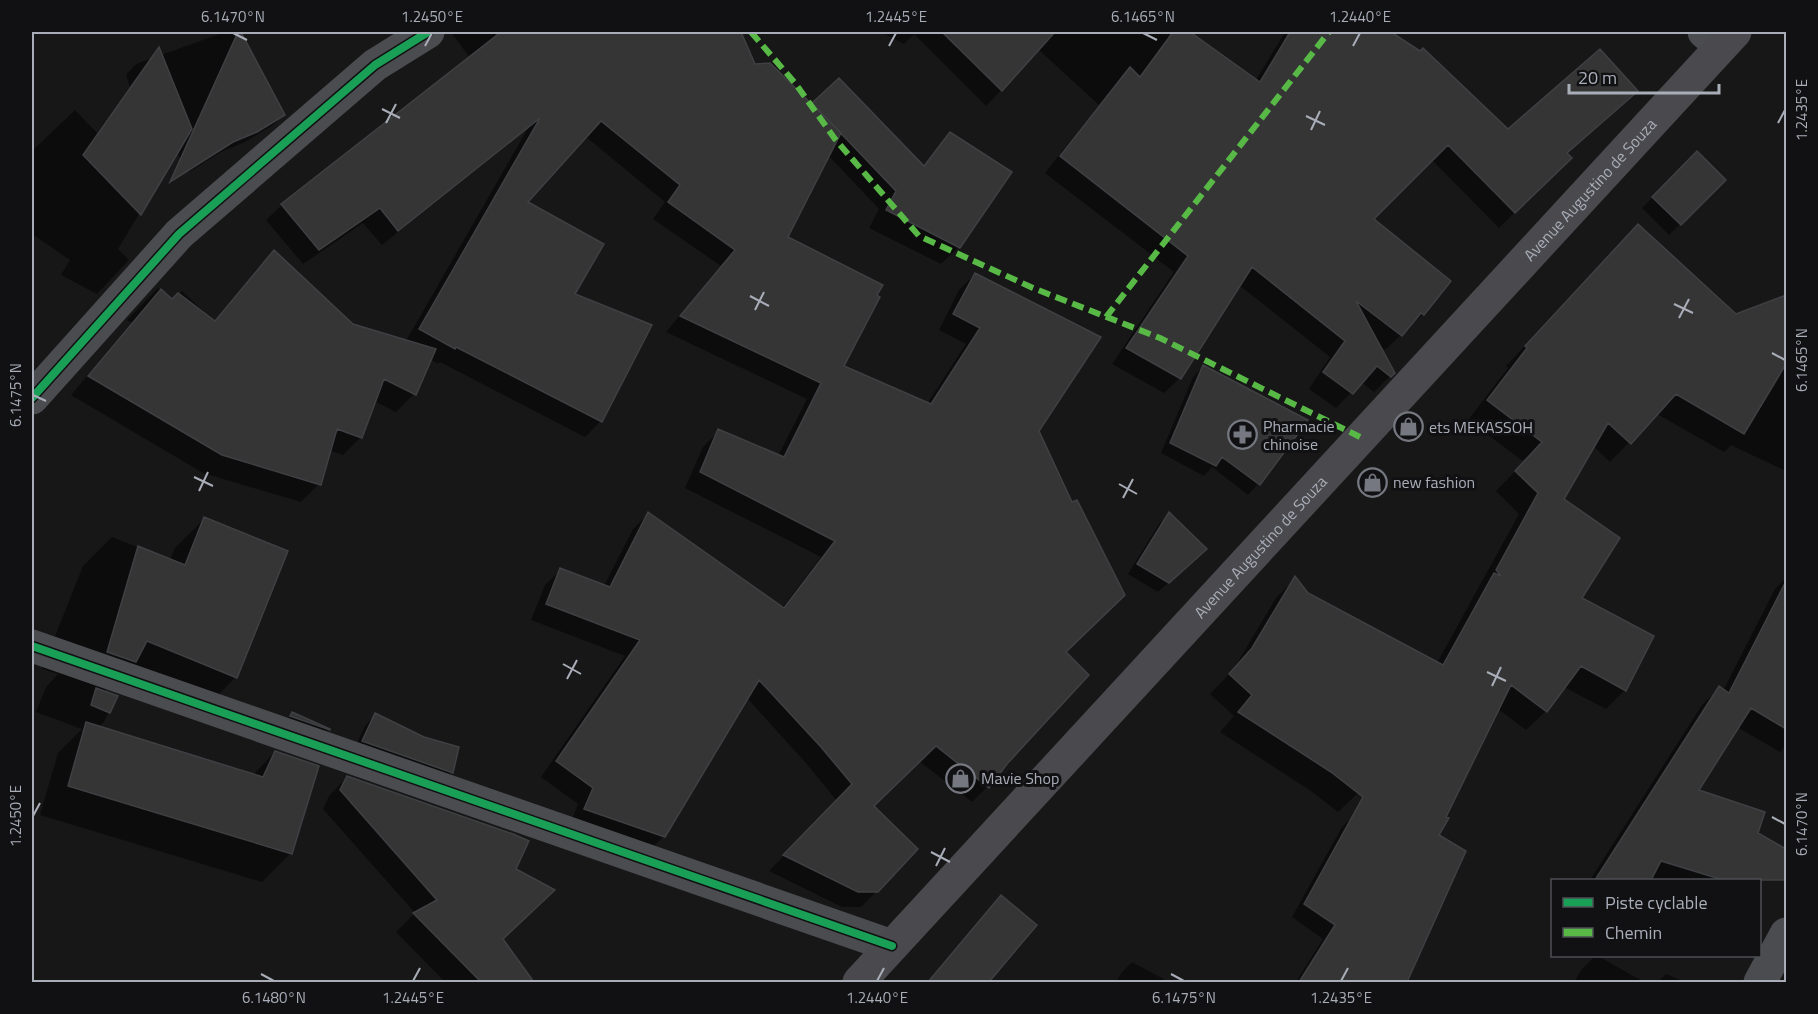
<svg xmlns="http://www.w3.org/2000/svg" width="1818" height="1014" font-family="'Titillium Web',sans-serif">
<rect width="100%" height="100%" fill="#171717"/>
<!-- shadow -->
<path fill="#0007" fill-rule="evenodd" d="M225 32H240L283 115 273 125 245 142 221 152 189 172 176 152 118 249 129 260 97 294 61 275 70 260 32 234V151L75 110 97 133 130 87 126 75 136 64Z
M451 32H722L681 84 768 62 812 106 839 80 922 166 950 134 959 247 941 264 869 228 879 209 828 155 786 237 842 366 927 404 966 344 939 330 959 290 975 274 1037 431 1064 653 1006 763 987 787 972 802 919 761 872 806 877 891 861 907H842L769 871 837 801 805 762 747 698 664 836 648 852 570 824 578 804 541 777 625 656 531 620 545 585 561 570 604 586 633 529 648 514 782 608 821 557 685 488 703 447 719 431 778 456 807 399 666 332 721 266 653 219 665 202 585 136 526 202 573 295 601 421 585 437 440 362 438 364 430 359 414 394 396 412 374 401 361 437 343 455 329 450 319 484 301 502 203 473 71 395 132 323 127 320 158 288 172 301 182 291 214 321 256 270 274 252 352 326 406 341 528 128 382 245 363 223 303 264 266 220 282 205 470 58Z
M881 32H1188L1256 80 1285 32H1342L1349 35 1351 32H1388L1445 70 1508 131 1520 121 1572 156 1499 228 1432 160 1372 219 1423 314 1385 350 1378 345 1393 373 1374 392 1361 382 1336 408 1309 389 1330 357 1239 285 1180 378 1164 393 1112 364 1174 272 1045 173 1099 105 1039 50 986 106 914 34 904 44Z
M1635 92 1578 144 1538 107Z
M1697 153 1724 180 1669 235 1642 208Z
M1618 245 1735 316 1786 296V471L1731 445 1724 452 1657 414 1610 462 1593 446 1562 499 1579 598 1625 690 1606 709 1564 687 1546 711 1526 730 1498 709 1365 779 1358 793 1338 812 1311 791 1220 732 1234 716 1210 694 1233 670 1276 598 1295 579 1307 594 1437 663 1519 514 1496 491 1524 462 1468 420 1508 368 1506 366Z
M1203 367 1306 421 1258 484 1248 495 1212 467 1204 476 1161 453 1193 377Z
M1169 514 1194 560 1158 592 1128 574 1159 524Z
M204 519 236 677 207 706 124 672 103 692 116 697 104 722 98 727 253 775 275 752 291 853 262 882 40 815 58 753 82 729 36 712 46 687 58 674 42 669 83 566 112 537 170 560 175 548Z
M1786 578V745L1780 752 1737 727 1697 791 1763 813 1741 880H1656L1650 879V880H1590L1702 705 1719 688 1723 691 1775 589Z
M292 714 328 730 318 740 282 724Z
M375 715 451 772 441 783 353 752 365 726Z
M347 777 514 870 502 940 529 977 524 982H445L396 932 415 913 323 809 329 796ZM349 802H353L443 904 441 906Z
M1355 814 1455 872 1406 982H1296L1323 939 1292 917 1342 827Z
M986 913 1035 925 987 982H929Z
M1595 956H1598L1644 982H1574L1582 969Z
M1132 962 1169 982H1116L1122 972Z
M1666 974 1685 982H1658Z"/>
<!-- building -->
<path fill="#353536" stroke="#3f4043" stroke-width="1.5" d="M238 32H241L285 115 257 132 233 142 170 182Z
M501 32H741L755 64 770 63 841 133 788 237 883 285 877 295 880 297 844 366 931 404 980 328 953 314 975 273 1101 337 1039 431 1072 502 1077 500 1125 595 1066 652 1089 675 1007 764 989 788 936 746 874 806 918 849 878 892H858L783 855 852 784 821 747 759 680 665 837 584 809 593 788 556 761 640 640 546 604 560 568 610 587 648 512 784 608 835 541 700 472 718 429 784 457 821 383 680 316 735 250 668 202 680 185 601 121 528 202 604 244 575 294 652 325 602 422 456 347 455 349 419 329 540 118 398 231 380 208 319 250 281 204Z
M942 32H1055L1002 91Z
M1173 32H1190L1260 82 1290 32H1391L1420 51 1423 48 1508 129 1600 49 1638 91 1567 153 1572 158 1515 213 1448 145 1374 219 1451 281 1424 315 1421 313 1402 336 1356 301 1395 373 1391 377 1377 366 1353 394 1323 372 1345 341 1252 267 1181 379 1126 348 1188 256 1060 156 1130 67 1140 77Z
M159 47 192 129 141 215 83 155Z
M839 78 924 166 950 132 1012 172 960 248 886 210 896 191 812 103Z
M1697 151 1726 180 1681 225 1652 197Z
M1638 224 1736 314 1786 295V364L1744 434 1676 394 1631 444 1608 423 1564 499 1620 538 1582 598 1654 636 1626 691 1581 666 1547 712 1511 685 1446 817 1449 818 1439 835 1466 851 1407 982H1299L1335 925 1304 904 1363 797 1331 772 1238 712 1252 695 1229 674 1252 648 1295 576 1308 593 1443 665 1494 573 1501 576 1496 570 1538 493 1515 471 1542 442 1487 400 1527 348 1525 346Z
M274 250 353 324 436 349 416 395 384 379 362 438 337 429 321 485 222 455 88 376 161 289 172 299 178 293 215 321Z
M1203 365 1308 420 1260 485 1222 457 1216 466 1170 443Z
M1169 512 1207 549 1169 583 1137 564Z
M204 517 288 551 237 678 147 641 136 662 107 652 138 546 185 565Z
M1786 581V729L1751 708 1699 790 1765 812 1758 833 1786 849V880H1723L1661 861 1651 880H1595L1719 686 1729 693Z
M96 688 118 696 110 713 91 705Z
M292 712 330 729V730L290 716Z
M375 713 424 737 459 747 453 773 362 741Z
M86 722 263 777 275 751 319 766 292 854 68 786Z
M347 776 513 834 529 841 516 869 555 890 503 939 534 982H481L413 913 437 900 340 790Z
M1001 895 1037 925 989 982H928Z"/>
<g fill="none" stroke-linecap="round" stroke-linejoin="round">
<!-- minor -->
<path stroke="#4b4c50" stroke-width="33" d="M1704 32 1721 46
M32 398 179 234 375 65 428 32
M32 646 892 946
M1760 982 1786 934"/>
<!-- secondary -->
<path stroke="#4a4a4e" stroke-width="33" id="s1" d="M859 982 1735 32"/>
<!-- quiet -->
<path stroke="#58b947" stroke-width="6" stroke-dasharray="12 6" stroke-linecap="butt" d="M751 32 795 83 835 139 919 236 1033 288 1160 338 1360 437
M1106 317 1329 32"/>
<defs>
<path id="cycleway" d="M32 398 179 234 375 65 428 32
M32 646 892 946"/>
</defs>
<!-- cycleway casing -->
<use href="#cycleway" stroke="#111113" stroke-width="11"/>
<!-- cycleway -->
<use href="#cycleway" stroke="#1a9f57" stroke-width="8"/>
</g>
<!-- ticks -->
<path fill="none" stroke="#a8adb8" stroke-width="2" d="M233 33 247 40M1143 33 1157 40M425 46 432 33M889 46 896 33M1353 46 1360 33M382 109 400 118M1306 116 1325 125M386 123 396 104M1778 123 1785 110M1311 130 1320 111M750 296 769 306M1674 304 1693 313M755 310 764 292M1679 318 1689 299M1772 353 1785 360M33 395 46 401M194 477 213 486M1119 484 1137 494M199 491 208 472M1123 498 1133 479M563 664 581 674M1487 672 1506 681M567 679 577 660M1492 686 1501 667M33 816 40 803M1772 817 1785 824M931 852 950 862M936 866 945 848M261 974 274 981M1171 974 1184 981M413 981 420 968M877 981 884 968M1341 981 1348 968"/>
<!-- icons -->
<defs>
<symbol id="shop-ring" viewBox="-11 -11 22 22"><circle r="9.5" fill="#111113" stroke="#757880" stroke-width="1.5"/><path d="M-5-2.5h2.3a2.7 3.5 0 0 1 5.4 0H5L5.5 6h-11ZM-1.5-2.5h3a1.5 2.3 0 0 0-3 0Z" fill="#757880"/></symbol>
<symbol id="pharmacy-ring" viewBox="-11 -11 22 22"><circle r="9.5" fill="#111113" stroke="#757880" stroke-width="1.5"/><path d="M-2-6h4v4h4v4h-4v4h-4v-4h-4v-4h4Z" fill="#757880"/></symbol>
</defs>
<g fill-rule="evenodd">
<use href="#shop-ring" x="1392" y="410" width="33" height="33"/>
<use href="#pharmacy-ring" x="1226" y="418" width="33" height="33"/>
<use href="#shop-ring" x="1356" y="466" width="33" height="33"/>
<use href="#shop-ring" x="944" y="762" width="33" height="33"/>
</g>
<g text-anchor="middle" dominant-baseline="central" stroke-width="6" stroke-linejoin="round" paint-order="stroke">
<!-- street labels -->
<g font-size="16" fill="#a8adb8" stroke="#111113">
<text stroke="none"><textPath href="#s1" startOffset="1078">Avenue Augustino de Souza</textPath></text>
<text stroke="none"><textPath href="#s1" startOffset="592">Avenue Augustino de Souza</textPath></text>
</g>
<!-- poi labels -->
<g font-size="16" fill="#a8adb8" stroke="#111113" text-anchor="start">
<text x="1263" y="426">Pharmacie<tspan x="1263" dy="18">chinoise</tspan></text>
<text x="1429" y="427">ets MEKASSOH</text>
<text x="1393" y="482">new fashion</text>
<text x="981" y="778">Mavie Shop</text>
</g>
</g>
<!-- border -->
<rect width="1818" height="1014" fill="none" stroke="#111113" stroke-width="66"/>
<!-- legend -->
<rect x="1551" y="879" width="210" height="78" fill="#111113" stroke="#4d4f55" stroke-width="1.5"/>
<rect x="1563" y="898" width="30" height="9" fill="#1a9f57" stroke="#4d4f55" stroke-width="1.5"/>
<text x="1605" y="909" font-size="18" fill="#a8adb8">Piste cyclable</text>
<rect x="1563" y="928" width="30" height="9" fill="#58b947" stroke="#4d4f55" stroke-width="1.5"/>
<text x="1605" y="939" font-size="18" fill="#a8adb8">Chemin</text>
<!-- scale -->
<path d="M1569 84v9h150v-9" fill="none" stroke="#a8adb8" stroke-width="3"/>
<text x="1578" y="84" font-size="18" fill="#a8adb8" stroke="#111113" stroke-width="4.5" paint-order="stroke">20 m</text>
<rect x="33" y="33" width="1752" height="948" fill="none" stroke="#a8adb8" stroke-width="2"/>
<g font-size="15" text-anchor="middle" fill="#a8adb8">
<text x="233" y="22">6.1470°N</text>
<text x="432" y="22">1.2450°E</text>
<text x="896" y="22">1.2445°E</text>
<text x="1143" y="22">6.1465°N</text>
<text x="1360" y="22">1.2440°E</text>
<text transform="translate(1802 110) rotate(-90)" y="5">1.2435°E</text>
<text transform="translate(1802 360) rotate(-90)" y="5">6.1465°N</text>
<text transform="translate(16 395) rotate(-90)" y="5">6.1475°N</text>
<text transform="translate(16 816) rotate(-90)" y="5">1.2450°E</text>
<text transform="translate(1802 824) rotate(-90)" y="5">6.1470°N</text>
<text x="274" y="1003">6.1480°N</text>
<text x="413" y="1003">1.2445°E</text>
<text x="877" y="1003">1.2440°E</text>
<text x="1184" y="1003">6.1475°N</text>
<text x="1341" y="1003">1.2435°E</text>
</g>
</svg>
